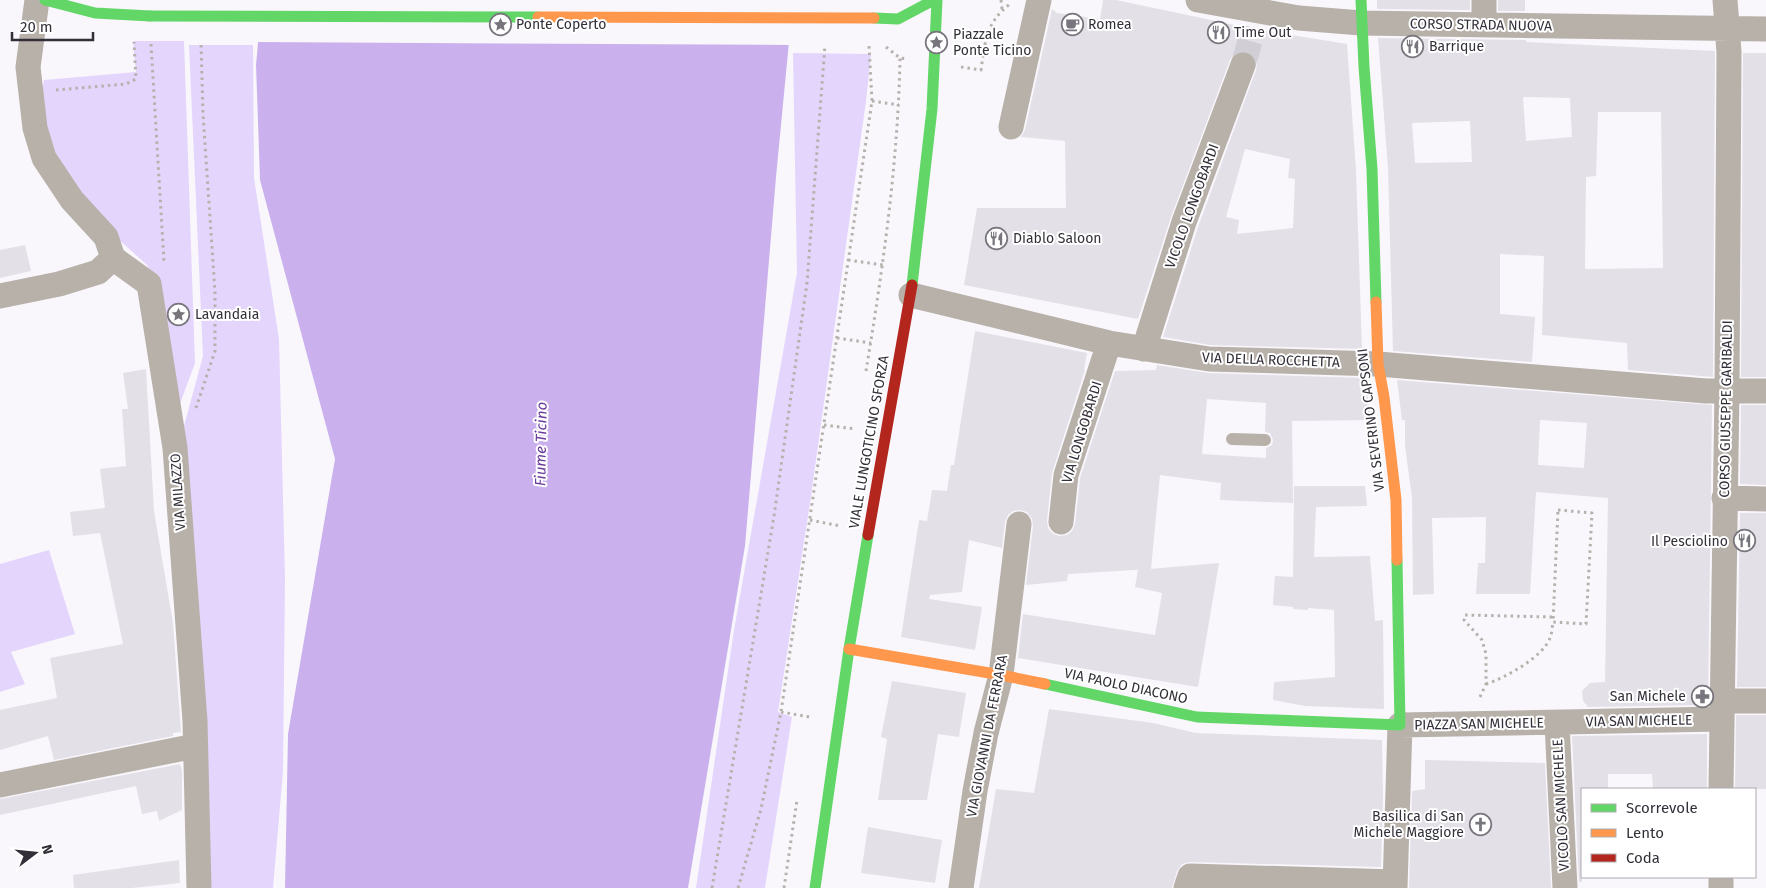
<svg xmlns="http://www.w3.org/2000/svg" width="1766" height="888" font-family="'Fira Sans',sans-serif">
<rect width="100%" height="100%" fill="#f9f7fc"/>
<!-- green -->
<path fill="#e4d5fc" d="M133 41H184L195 363 174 420 153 274 146 264 108 230 48 155 38 111 44 80 136 72Z
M189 45H253L254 178 279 339 285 578 283 771 273 888H211L204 777 197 578 184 426 203 356Z
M793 53 871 54 866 101 811 496 778 712 792 717 765 888H696L734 630 797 273Z
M49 550 75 634 11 652 25 684 0 692V564Z"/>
<!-- water -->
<path fill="#cab1ed" d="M262 0H793L776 177 745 546 688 888H285L288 734 335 459 260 180 256 65Z"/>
<!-- pier -->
<path fill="#f9f7fc" d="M259 0H795L791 45 255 42Z"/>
<!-- building -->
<path fill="#e3e0e8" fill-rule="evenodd" d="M1103 0H1116L1249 28 1347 44 1356 170 1362 349 1210 345 1163 337 1198 227 1256 70 1257 63 1254 56 1248 51H1241L1234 54 1230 60 1171 217 1138 319 964 285 977 208H1066L1065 141 1021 137 1025 130 1052 9 1057 13 1100 19ZM1245 149 1290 159 1288 178 1295 179 1293 228 1237 234 1239 220 1226 217Z
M1377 0H1470V10L1377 9Z
M1498 0H1525V11H1498Z
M1378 38 1526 40V42L1715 51 1713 377 1628 370 1627 343 1542 335 1544 256 1500 254V314L1535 317 1532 362 1393 351 1388 168ZM1523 97 1570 98 1572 137 1526 141ZM1598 112H1661L1663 268 1585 269 1586 177 1596 176ZM1470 121 1472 162 1415 163 1412 123Z
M1743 53H1766V377H1741Z
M25 245 31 271 0 278V250Z
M975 331 1087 353 1084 370H1085L1052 473 1047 521 1048 528 1052 533 1059 536 1067 535 1072 531 1075 524 1080 478 1115 371 1156 370 1157 365 1208 373 1365 378 1371 420 1292 421 1293 503 1220 500 1221 483 1160 475 1151 569 1068 574 1067 581 1026 585 1033 526 1032 519 1027 512 1020 510 1013 511 1008 515 1005 522 1002 548 969 540 962 592 930 595 929 599 982 607 975 650 901 637 919 520 927 521 932 490 947 491 951 465H954ZM1207 399 1266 403 1265 432 1270 433 1273 440 1272 445 1266 448V458L1202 454Z
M146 369 154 511 173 623 181 732 173 733V736L54 760 48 736 0 750V710L57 698 50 658 123 644 100 533 73 536 70 512 105 508 100 469 126 466 122 409H128L123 373Z
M1397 380 1712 405 1708 705 1588 707 1583 701 1582 691 1590 683 1605 682 1608 498 1536 492 1530 594H1476L1478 563H1485L1486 517 1432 518 1434 594 1413 595 1412 498 1405 446V420H1402ZM1540 420 1587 423 1584 468 1538 465Z
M1741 405H1766V485L1740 484Z
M1294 486H1365L1367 506 1316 507 1314 557 1370 556 1375 621 1383 620 1384 709 1305 706 1273 700 1274 682 1335 677 1334 610 1308 608V610L1293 609V607L1273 605 1275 576 1293 577Z
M1740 513H1766V687H1737Z
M1219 563 1198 687 1018 658 1023 614 1155 635 1162 593 1135 587 1138 570Z
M892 681 966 693 959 737 938 734 927 800H878L887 739 881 737Z
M1049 709 1153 723 1196 733 1382 740 1383 796 1381 867 1190 862 1182 864 1177 871 1172 888H979L996 789 1034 793Z
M1736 715H1766V789H1735Z
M1707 734V789H1653L1652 774H1608V789H1582V882H1579L1572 736Z
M1425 760 1545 763 1551 888H1409L1412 791 1425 789Z
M180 764 182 771V810L159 821 157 811 142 814 136 786 0 815V799Z
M868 827 942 840 935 883 861 873Z
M179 860 180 883 132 888H74L73 875Z"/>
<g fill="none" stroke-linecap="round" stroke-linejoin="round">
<!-- street-tunnel -->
<path stroke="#d1cfd5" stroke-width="25" stroke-dasharray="25 12" stroke-linecap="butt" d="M1243 65 1254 28"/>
<!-- path -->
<path stroke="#b7b1ad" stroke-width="3" stroke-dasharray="2.5 4" stroke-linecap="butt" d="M1001 0 1002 9
M151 44 164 262
M886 47 900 58 908 59
M961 67 981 70C985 42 986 22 1010 4
M56 90 126 84 136 79 134 42
M872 101 899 105
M848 260 883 265
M837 338 871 343
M866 371C883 268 898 163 900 58
M196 408 215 351V292L203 114 201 43
M824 425 856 429
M1558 510 1592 513 1586 624 1553 622Z
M810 520 841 526
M1486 684C1505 678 1543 657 1550 638 1552 634 1552 627 1553 622
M1480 697 1486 684V654L1482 640 1464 620 1465 615 1553 617
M781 712 810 717V719
M712 888 774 516 807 283 825 45
M738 888 761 809 781 712 872 101 869 46
M784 888 797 800"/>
<!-- lane -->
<path stroke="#b8b1aa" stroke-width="12" d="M1232 439 1265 440"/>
<!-- street -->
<path stroke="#b8b1aa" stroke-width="25" d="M37 0 28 67 35 128 44 158 72 200 106 237 113 258
M1198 0 1299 18 1361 23 1766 29
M1484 2V25
M1011 127 1039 0
M113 258 149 284 175 448 195 721 199 888
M911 295 1109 343 1209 359 1378 364 1706 391H1766
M0 296 59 284 98 272 113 258
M1144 349 1184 222 1243 65
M1724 498 1766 499
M1061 522 1066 475 1109 343
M1721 701H1766
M1557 723 1565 888
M0 785 195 746
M1721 789 1727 390 1729 52 1725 0
M1721 877V888
M961 888 975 791 986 733 1001 675 1019 524
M1186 888 1190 876 1395 882
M1395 888 1400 725 1721 719"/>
<!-- fast -->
<path stroke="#63d668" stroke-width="11" d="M45 0 95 13 150 16
M1361 0 1364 67 1372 169 1376 302
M874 18 898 19 934 0
M912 285 932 109 937 0
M1045 684 1197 717 1400 725 1397 560
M815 888 849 649 868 535"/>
<!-- slow -->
<path stroke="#ff974d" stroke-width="11" d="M1376 302 1378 364 1384 397 1396 500 1397 560
M849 649 1001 675 1045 684"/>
<!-- jam -->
<path stroke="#b3261e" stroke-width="11" d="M868 535 912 285"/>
<!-- fast-bridge -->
<path stroke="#63d668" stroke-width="11" d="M150 16 538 17"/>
<!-- slow-bridge -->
<path stroke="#ff974d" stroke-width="11" d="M538 17 874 18"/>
</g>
<!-- icons -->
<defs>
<symbol id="sight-ring" viewBox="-11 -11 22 22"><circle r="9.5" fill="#fff" stroke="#78757d" stroke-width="1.5"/><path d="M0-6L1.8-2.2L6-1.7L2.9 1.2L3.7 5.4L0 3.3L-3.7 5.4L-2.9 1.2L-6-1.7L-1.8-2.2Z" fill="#78757d"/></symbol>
<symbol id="cafe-ring" viewBox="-11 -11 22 22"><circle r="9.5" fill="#fff" stroke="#78757d" stroke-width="1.5"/><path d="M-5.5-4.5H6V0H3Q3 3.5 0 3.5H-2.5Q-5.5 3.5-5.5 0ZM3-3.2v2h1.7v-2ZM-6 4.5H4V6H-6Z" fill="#78757d"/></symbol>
<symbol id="restaurant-ring" viewBox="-11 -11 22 22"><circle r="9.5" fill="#fff" stroke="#78757d" stroke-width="1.5"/><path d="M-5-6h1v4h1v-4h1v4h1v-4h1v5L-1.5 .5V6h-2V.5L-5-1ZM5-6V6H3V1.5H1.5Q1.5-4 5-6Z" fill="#78757d"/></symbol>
<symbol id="pharmacy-ring" viewBox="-11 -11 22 22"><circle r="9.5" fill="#fff" stroke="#78757d" stroke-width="1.5"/><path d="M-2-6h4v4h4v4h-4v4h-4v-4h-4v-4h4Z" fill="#78757d"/></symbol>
<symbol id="church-ring" viewBox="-11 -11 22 22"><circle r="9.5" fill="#fff" stroke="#78757d" stroke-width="1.5"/><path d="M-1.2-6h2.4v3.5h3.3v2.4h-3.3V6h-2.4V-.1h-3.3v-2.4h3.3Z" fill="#78757d"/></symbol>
</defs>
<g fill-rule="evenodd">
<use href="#sight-ring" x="488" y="12" width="25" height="25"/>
<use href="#cafe-ring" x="1060" y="12" width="25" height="25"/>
<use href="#restaurant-ring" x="1206" y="20" width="25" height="25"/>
<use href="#sight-ring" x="924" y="30" width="25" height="25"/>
<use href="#restaurant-ring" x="1400" y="34" width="25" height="25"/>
<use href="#restaurant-ring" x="984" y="226" width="25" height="25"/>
<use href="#sight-ring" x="166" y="302" width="25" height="25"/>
<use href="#restaurant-ring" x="1732" y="528" width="25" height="25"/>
<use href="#pharmacy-ring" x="1690" y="684" width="25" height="25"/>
<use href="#church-ring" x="1468" y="812" width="25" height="25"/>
</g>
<g text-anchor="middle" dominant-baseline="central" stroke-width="4" stroke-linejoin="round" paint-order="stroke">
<!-- poi labels -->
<g font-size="14" fill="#332f39" stroke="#fff" text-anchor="start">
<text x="516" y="24">Ponte Coperto</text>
<text x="1088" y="24">Romea</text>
<text x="1234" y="32">Time Out</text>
<text x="953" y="34">Piazzale<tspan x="953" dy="16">Ponte Ticino</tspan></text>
<text x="1429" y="46">Barrique</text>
<text x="1013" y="238">Diablo Saloon</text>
<text x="195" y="314">Lavandaia</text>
<text x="1728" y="541" text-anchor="end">Il Pesciolino</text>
<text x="1686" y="696" text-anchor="end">San Michele</text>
<text x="1464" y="816" text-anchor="end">Basilica di San<tspan x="1464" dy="16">Michele Maggiore</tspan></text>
</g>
<!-- street labels -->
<g font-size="14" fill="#332f39" stroke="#fff">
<text transform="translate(1481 25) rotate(1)">CORSO STRADA NUOVA</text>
<text transform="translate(1192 206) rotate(-70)">VICOLO LONGOBARDI</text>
<text transform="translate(1271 360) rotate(2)">VIA DELLA ROCCHETTA</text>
<text transform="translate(1726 409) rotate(-89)">CORSO GIUSEPPE GARIBALDI</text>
<text transform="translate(1371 420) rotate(-97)">VIA SEVERINO CAPSONI</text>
<text transform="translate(1082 432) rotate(-73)">VIA LONGOBARDI</text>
<text transform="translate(869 442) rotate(-80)">VIALE LUNGOTICINO SFORZA</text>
<text transform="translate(178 492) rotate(-94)">VIA MILAZZO</text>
<text transform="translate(1126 686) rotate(12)">VIA PAOLO DIACONO</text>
<text transform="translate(1639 721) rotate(-1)">VIA SAN MICHELE</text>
<text transform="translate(1479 724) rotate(-1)">PIAZZA SAN MICHELE</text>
<text transform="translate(987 736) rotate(-79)">VIA GIOVANNI DA FERRARA</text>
<text transform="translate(1561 805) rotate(-93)">VICOLO SAN MICHELE</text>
</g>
<!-- water labels -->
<g font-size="15" font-style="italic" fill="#683b9c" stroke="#fff">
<text transform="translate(541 444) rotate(-89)">Fiume Ticino</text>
</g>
</g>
<!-- legend -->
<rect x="1581" y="788" width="175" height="90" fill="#ffffff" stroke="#adacb0"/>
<rect x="1591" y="804" width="25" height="8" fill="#63d668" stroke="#adacb0"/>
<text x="1626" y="813" font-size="15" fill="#332f39">Scorrevole</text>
<rect x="1591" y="829" width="25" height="8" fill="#ff974d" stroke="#adacb0"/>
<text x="1626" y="838" font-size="15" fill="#332f39">Lento</text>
<rect x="1591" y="854" width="25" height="8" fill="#b3261e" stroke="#adacb0"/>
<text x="1626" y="863" font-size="15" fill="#332f39">Coda</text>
<!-- north arrow -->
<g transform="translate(35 853) rotate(74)" stroke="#ffffff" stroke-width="4" paint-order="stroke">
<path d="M0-4L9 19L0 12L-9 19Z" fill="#332f39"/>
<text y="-8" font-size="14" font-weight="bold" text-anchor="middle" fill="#332f39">N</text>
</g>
<!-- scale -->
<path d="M12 32v8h81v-8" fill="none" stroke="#332f39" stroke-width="2.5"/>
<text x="20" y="32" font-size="15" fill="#332f39" stroke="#ffffff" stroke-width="4" paint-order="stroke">20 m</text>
</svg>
